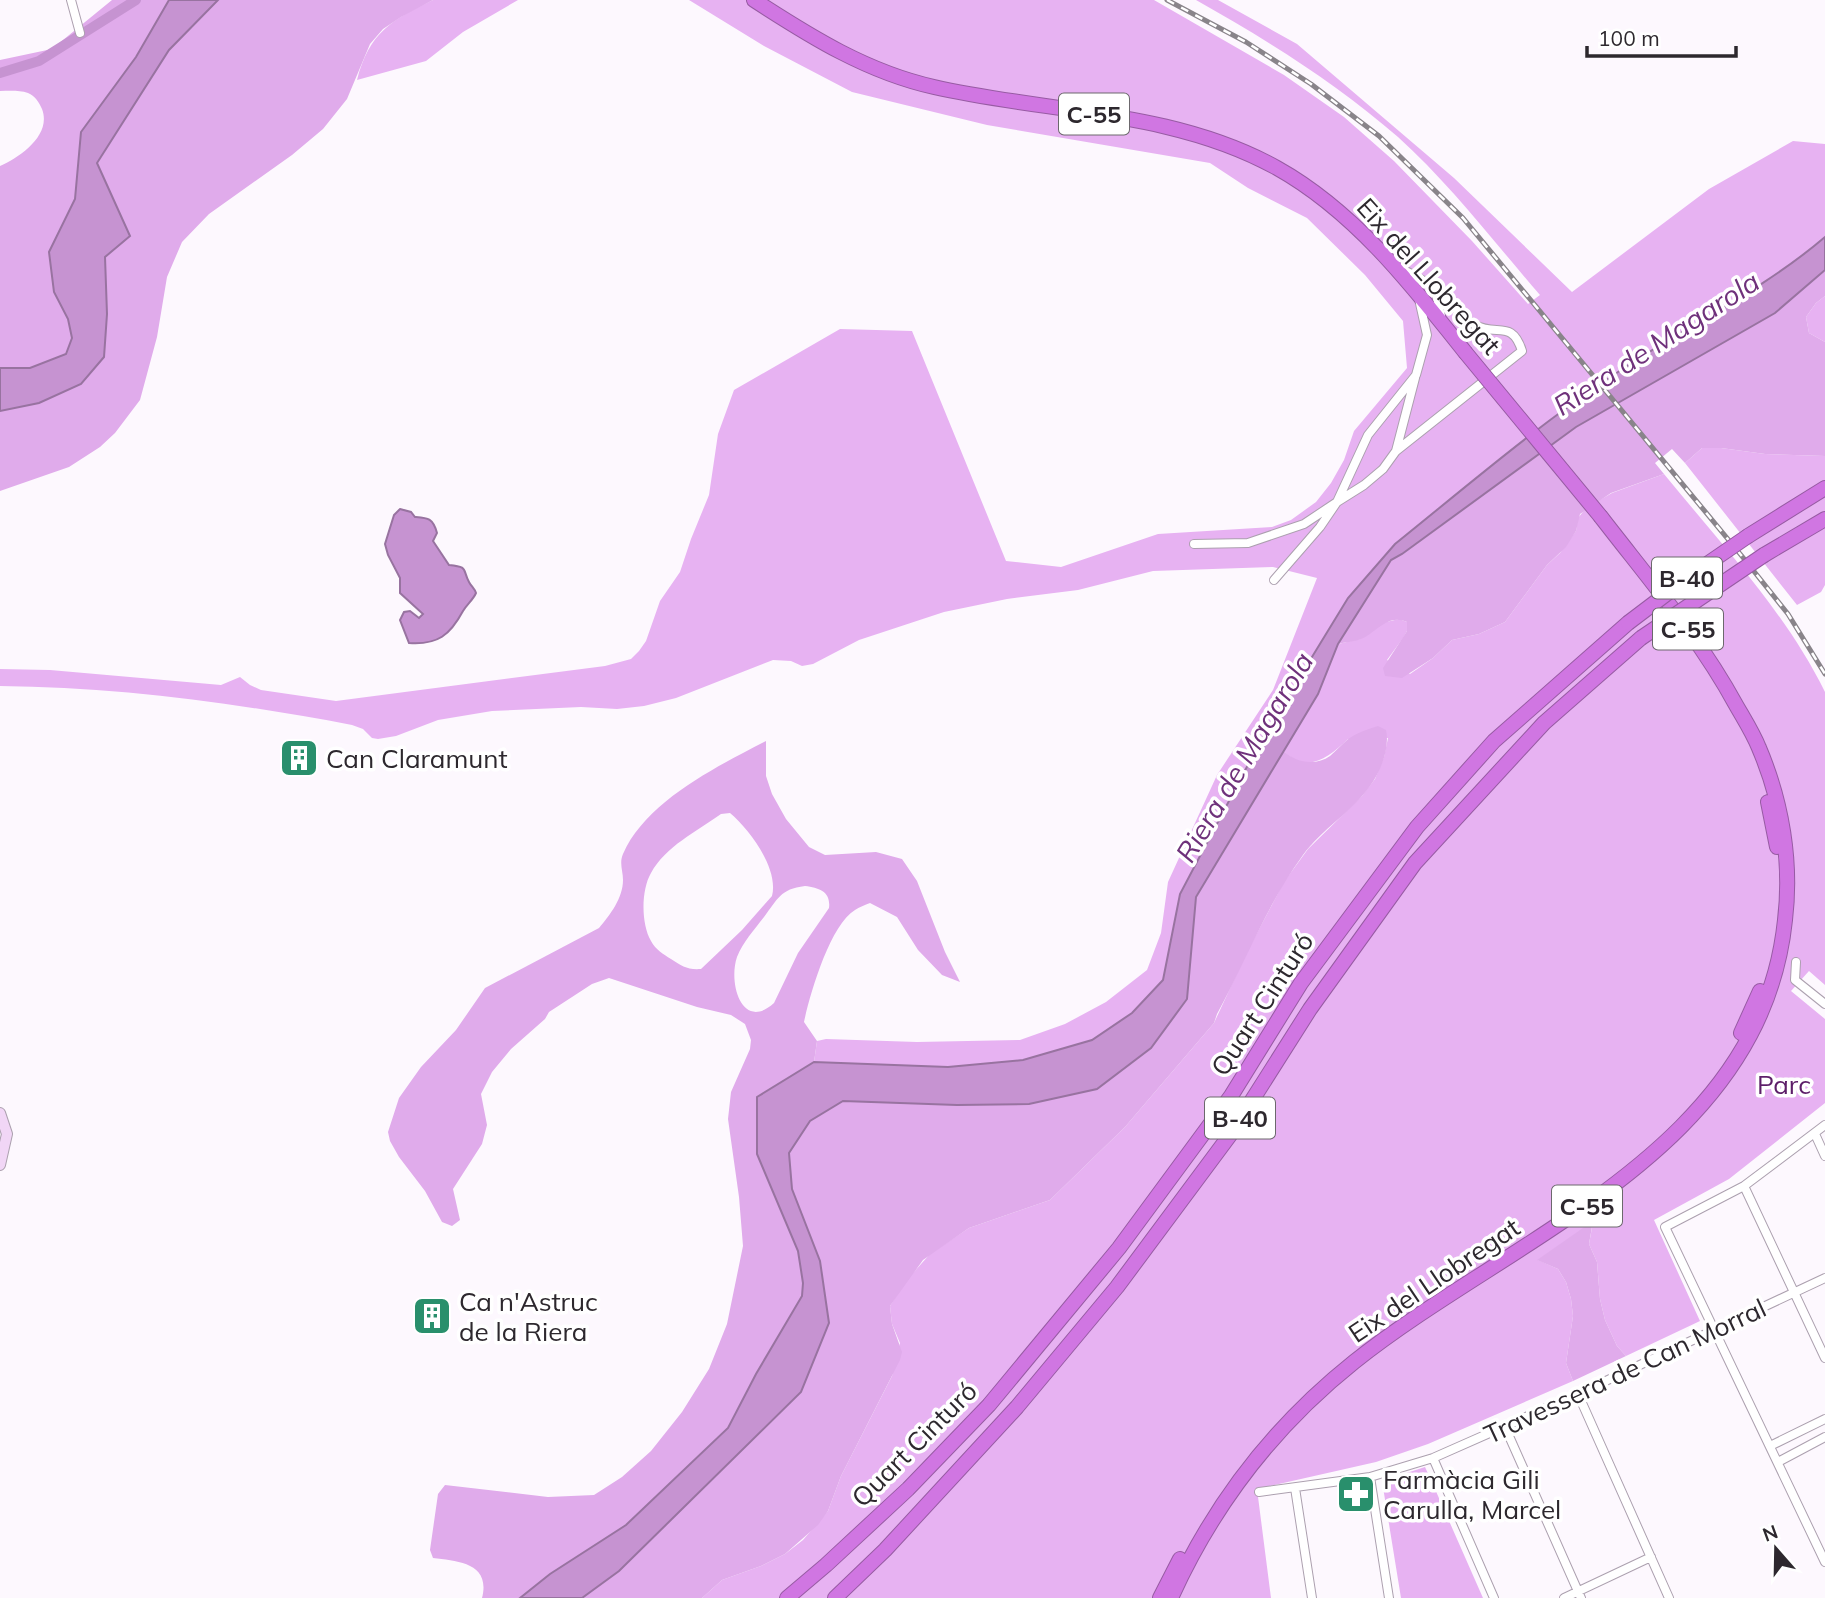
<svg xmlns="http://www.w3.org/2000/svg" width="1825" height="1598" font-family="Mulish,sans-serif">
<rect width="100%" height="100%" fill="#fdf8fe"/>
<!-- green -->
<path fill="#e7b2f2" d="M433 0H518L463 32 426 61 357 80C369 33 391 20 433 0Z
M689 0H1154L1284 75 1344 117 1394 161 1472 241 1528 304 1540 295C1494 242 1450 184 1398 137 1336 83 1267 40 1196 0H1218L1297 44 1454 178 1572 292 1709 189 1793 141 1825 144V237C1762 291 1684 327 1615 374 1538 425 1467 486 1395 544L1348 598 1180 894 1163 980 1132 1013 1092 1040 1023 1060 948 1067 814 1062 817 1041 826 1039 917 1042 1020 1040 1065 1024 1106 1002 1147 970 1161 933 1168 882 1217 775 1273 690 1317 578 1273 567 1153 571 1078 590 1007 599 944 612 859 640 813 664 802 666 791 661 773 660 676 698 644 706 617 709 581 707 492 711 438 720 396 736 378 739 372 738 363 729 352 725C236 703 118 687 0 686V669L50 670 221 685 240 677 250 685 261 690 336 701 605 666 631 659 639 651 646 641 660 601 680 572 691 539 709 495 718 434 734 390 840 329 912 331 1006 561 1061 567 1158 534 1272 527 1291 520 1316 502 1331 483 1344 460 1354 431 1407 368 1403 321 1365 275 1307 218 1248 188 1210 163 987 125 852 92 764 46Z
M1825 296V342L1809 333 1806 317 1816 303Z
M1702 448H1721L1765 454 1825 456V585L1821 592 1797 605 1685 463Z
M1664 474C1721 544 1785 611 1825 692V985L1809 971 1791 991 1825 1019V1103L1729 1179 1654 1220 1700 1321 1626 1356 1617 1346 1605 1320 1600 1299 1597 1262 1589 1244 1593 1222 1538 1260 1558 1269 1566 1282 1571 1299 1573 1316 1566 1363 1573 1381 1428 1444 1376 1462 1257 1489 1271 1598H702L722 1580 761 1566 785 1554 803 1540 828 1511 841 1476 892 1376 900 1343 892 1324 890 1306 905 1282 930 1254 969 1228 1050 1200 1125 1127 1214 1023 1247 952 1284 882 1308 849 1362 796 1375 779 1384 757 1388 738 1348 739C1329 757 1307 775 1284 751L1318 694 1338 644 1360 639 1382 623 1399 619 1407 622V631L1403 638 1387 660 1410 674 1433 658 1452 640 1479 634 1505 622 1547 565 1560 553 1576 531 1578 518 1586 508 1612 493Z
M1425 1467 1431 1480 1483 1598H1401L1382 1481Z"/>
<!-- forest -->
<path fill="#e0abeb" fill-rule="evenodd" d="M112 0H169L136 57 81 132 75 199 49 252 54 292 68 319 72 338 66 354 30 368H0V166C20 157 52 135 42 109 39 102 35 96 28 93 19 90 9 91 0 91V60L52 49Z
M218 0H433L401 17 383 29 370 44 347 99 323 129 292 155 209 214 182 242 167 277 157 337 140 400 115 433 100 447 69 467 0 491V411L39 403 107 314 105 257 130 236 97 163 169 50Z
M1825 270V296L1816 303 1806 317 1809 333 1825 342V456L1765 454 1721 448H1702L1685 463 1672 449 1655 463 1664 474 1611 493 1580 514 1576 531 1566 547 1547 565 1505 622 1479 634 1452 640 1433 658 1402 678 1385 676 1383 668 1407 631V622C1388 613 1377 632 1361 639 1354 642 1345 642 1338 644L1391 560 1402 554 1576 427 1775 313Z
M1378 726 1386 730C1390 748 1381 771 1370 786 1352 812 1322 829 1303 855 1267 904 1246 961 1217 1014L1214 1023 1125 1127 1050 1200 969 1228 923 1260 890 1306 892 1324 902 1352 900 1360 841 1476 828 1511 818 1525 785 1554 761 1566 722 1580 702 1598H582L619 1571 801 1392 820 1261 792 1189 789 1153 810 1121 843 1101 957 1105 1029 1104 1097 1089 1151 1048 1187 999 1196 897 1284 751C1296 763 1316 766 1330 756 1336 751 1341 745 1347 740 1356 733 1368 729 1378 726Z
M766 741V776L772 794 786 819 809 847 825 855 876 852 902 859 917 881 945 952 960 982 942 975 918 950 897 917 870 903C865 905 859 907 855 910 830 925 810 994 804 1022L817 1041 814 1062 757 1097V1154L798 1251 803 1283 802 1296 756 1374 728 1428 626 1525 550 1574 520 1598H482C491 1563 458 1561 433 1558L430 1550 438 1494 445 1485 548 1497 594 1495 622 1477 651 1451 682 1412 709 1369 727 1324 743 1246 739 1197 728 1119 731 1092 750 1049 751 1040 745 1024 731 1015 697 1007 609 978 592 984 549 1012 545 1019 511 1049 492 1072 481 1094 487 1125 482 1144 453 1189 460 1220 452 1226 442 1222 425 1191 399 1157 390 1141 388 1132 399 1098 421 1067 456 1030 485 988 599 928C610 915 623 898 623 880 623 871 619 863 623 854 646 801 718 766 766 741ZM730 813C750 830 779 869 772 896L742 930 701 969C687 970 682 966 671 959 663 954 656 950 651 941 641 924 641 890 651 873 666 846 696 832 721 814ZM805 886C820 888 831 892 829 908L798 953 774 1003C742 1032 728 983 737 957 743 942 754 930 764 917 778 899 780 889 805 886Z
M1593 1221 1589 1244 1597 1262 1600 1299 1605 1320 1617 1346 1626 1356 1573 1381 1566 1363 1573 1316 1571 1299 1566 1282 1558 1269 1537 1260Z"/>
<!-- water -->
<path fill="#c693d1" stroke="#9873a0" stroke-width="2" d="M169 0H218L169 50 97 163 130 236 105 257 107 314 104 357 81 384 39 403 0 411V368H30L66 354 72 338 68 319 54 292 49 252 75 199 81 132 136 57Z
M1825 237V270L1775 313 1576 427 1402 554 1391 560 1338 644 1318 694 1196 897 1187 999 1151 1048 1097 1089 1029 1104 957 1105 843 1101 810 1121 789 1153 792 1189 820 1261 829 1323 801 1392 619 1571 582 1598H520L550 1574 626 1525 728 1428 756 1374 802 1296 803 1283 798 1251 757 1154V1097L814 1062 948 1067 1023 1060 1092 1040 1132 1013 1163 980 1180 894 1260 742 1348 598 1395 544C1467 486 1538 425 1615 374 1684 327 1762 291 1825 237Z
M400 509 411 512 415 517C428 518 433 518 437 533L433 541 449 565C469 567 462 569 469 582 471 586 475 589 476 593 473 600 467 604 463 611 450 635 438 645 409 643L400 620 404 612 410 611 419 618 423 614 400 593V578L388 555 385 544 394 515Z"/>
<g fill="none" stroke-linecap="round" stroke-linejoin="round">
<!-- canal -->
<path stroke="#c693d1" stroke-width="10" d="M0 73 39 61 136 0"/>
<defs>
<path id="street" d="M71 0 80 33
M1435 288 1441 316
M1396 451 1415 378
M1194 544 1248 543 1304 524 1337 502 1368 435 1416 375 1427 335 1419 299
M1274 580 1320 527 1337 502 1364 485 1383 469 1396 451 1522 351C1512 319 1497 337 1475 325 1459 316 1449 299 1434 288 1424 280 1412 275 1401 268
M1796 962 1795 980 1825 1004
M1825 1125 1744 1186 1665 1227 1825 1562
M1815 1134 1825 1156
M1744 1186 1825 1358
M1578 1394 1669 1598
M1505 1427 1581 1598
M1770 1446 1825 1419
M1433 1458 1494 1598
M1778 1462 1825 1437
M1370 1477 1389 1598
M1295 1488 1312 1598
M1259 1492 1370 1477 1433 1458 1578 1394 1825 1278
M1564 1598 1651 1557"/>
<path id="secondary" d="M0 1113 7 1134 0 1165"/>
<path id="highway" d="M754 0C811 37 867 72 934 87 1048 113 1173 110 1277 168 1354 211 1411 284 1465 352
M1748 536 1825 488
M1764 555 1825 519
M1768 802 1777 847
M1741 1033 1760 991
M787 1598 826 1565 908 1489 989 1405 1119 1248 1231 1096 1301 983 1417 827 1494 741 1628 623
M835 1598 885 1550 1017 1407 1117 1287 1230 1135 1310 1009 1415 863 1544 723 1641 638
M1160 1598 1180 1559
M1171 1598C1213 1505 1275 1425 1354 1362 1512 1236 1761 1151 1785 920 1792 862 1782 802 1759 748 1753 733 1744 719 1736 705 1699 637 1648 578 1601 517"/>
</defs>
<!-- street casing -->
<use href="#street" stroke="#aca0af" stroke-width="10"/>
<!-- secondary casing -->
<use href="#secondary" stroke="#aca0af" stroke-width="12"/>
<!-- highway casing -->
<use href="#highway" stroke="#975ba3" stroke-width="16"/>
<!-- street -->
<use href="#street" stroke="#fff" stroke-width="8"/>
<!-- secondary -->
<use href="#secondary" stroke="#f1d6f6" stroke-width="10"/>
<!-- highway -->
<use href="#highway" stroke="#d076e2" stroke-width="14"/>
<defs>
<path id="rail" d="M1167 0 1246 42 1311 84 1379 136 1463 218 1741 555 1788 614 1825 674"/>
</defs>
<!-- rail casing -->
<use href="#rail" stroke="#89848a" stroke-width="5"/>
<!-- rail -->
<use href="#rail" stroke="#fff" stroke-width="2.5" stroke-dasharray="8" stroke-linecap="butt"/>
<defs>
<path id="highway-bridge" d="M1465 352 1601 517
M1628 623 1694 573 1748 536
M1641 638 1764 555"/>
</defs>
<!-- highway-bridge casing -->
<use href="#highway-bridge" stroke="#975ba3" stroke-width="16" stroke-linecap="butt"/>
<!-- highway-bridge -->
<use href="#highway-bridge" stroke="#d076e2" stroke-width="14"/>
</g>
<!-- icons -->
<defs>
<symbol id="building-square" viewBox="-11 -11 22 22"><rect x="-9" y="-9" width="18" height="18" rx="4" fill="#298f6c" stroke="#fff"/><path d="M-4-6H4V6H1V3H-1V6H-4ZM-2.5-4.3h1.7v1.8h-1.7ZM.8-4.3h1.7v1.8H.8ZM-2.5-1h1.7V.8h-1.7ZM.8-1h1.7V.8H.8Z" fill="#fff"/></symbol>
<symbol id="pharmacy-square" viewBox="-11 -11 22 22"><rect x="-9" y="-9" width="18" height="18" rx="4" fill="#298f6c" stroke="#fff"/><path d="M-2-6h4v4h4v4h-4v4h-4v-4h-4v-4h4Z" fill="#fff"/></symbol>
</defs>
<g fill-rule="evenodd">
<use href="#building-square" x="277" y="736" width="44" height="44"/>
<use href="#building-square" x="410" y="1294" width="44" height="44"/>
<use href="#pharmacy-square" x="1334" y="1472" width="44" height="44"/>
</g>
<g text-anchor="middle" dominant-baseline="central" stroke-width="7" stroke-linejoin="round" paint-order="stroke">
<!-- shield labels -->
<g fill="#fff" stroke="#6c686d" stroke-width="2">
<rect x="1059" y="93.5" width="70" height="41" rx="5"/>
<rect x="1652" y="557.5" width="70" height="41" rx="5"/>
<rect x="1653" y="608.5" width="70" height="41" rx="5"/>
<rect x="1205" y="1097.5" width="70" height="41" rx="5"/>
<rect x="1552" y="1185.5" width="70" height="41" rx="5"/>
</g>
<g font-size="24" font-weight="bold" fill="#2d282e">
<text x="1094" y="114">C-55</text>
<text x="1687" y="578">B-40</text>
<text x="1688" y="629">C-55</text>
<text x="1240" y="1118">B-40</text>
<text x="1587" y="1206">C-55</text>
</g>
<!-- street labels -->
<g font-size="26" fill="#2d282e" stroke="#fff">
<text transform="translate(1429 276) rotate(48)">Eix del Llobregat</text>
<text transform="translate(1262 1004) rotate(-57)">Quart Cinturó</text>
<text transform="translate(1434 1280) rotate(-34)">Eix del Llobregat</text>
<text transform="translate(1625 1371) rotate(-25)">Travessera de Can Morral</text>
<text transform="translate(914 1444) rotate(-45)">Quart Cinturó</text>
</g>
<!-- poi labels -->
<g font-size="26" fill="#2d282e" stroke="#fff" text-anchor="start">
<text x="326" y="758">Can Claramunt</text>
<text x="459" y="1301">Ca n'Astruc<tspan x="459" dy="30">de la Riera</tspan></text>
<text x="1383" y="1479">Farmàcia Gili<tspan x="1383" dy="30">Carulla, Marcel</tspan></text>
</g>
<!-- park labels -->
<g font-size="26" fill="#5d1e69" stroke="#fff">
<text x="1784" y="1084">Parc</text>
</g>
<!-- water labels -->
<g font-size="28" font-style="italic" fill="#6f317b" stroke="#fff">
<text transform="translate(1656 343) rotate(-33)">Riera de Magarola</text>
<text transform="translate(1244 757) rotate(-59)">Riera de Magarola</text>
</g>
</g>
<!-- north arrow -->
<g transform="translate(1776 1549) rotate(340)" stroke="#ffffff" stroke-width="5" paint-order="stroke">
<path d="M0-5L12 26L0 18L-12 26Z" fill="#2d282e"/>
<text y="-10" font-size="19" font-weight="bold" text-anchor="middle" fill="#2d282e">N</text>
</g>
<!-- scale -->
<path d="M1587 46v10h149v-10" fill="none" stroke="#2d282e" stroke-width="3.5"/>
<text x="1598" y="46" font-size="21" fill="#2d282e" stroke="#ffffff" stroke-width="5" paint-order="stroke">100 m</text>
</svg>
